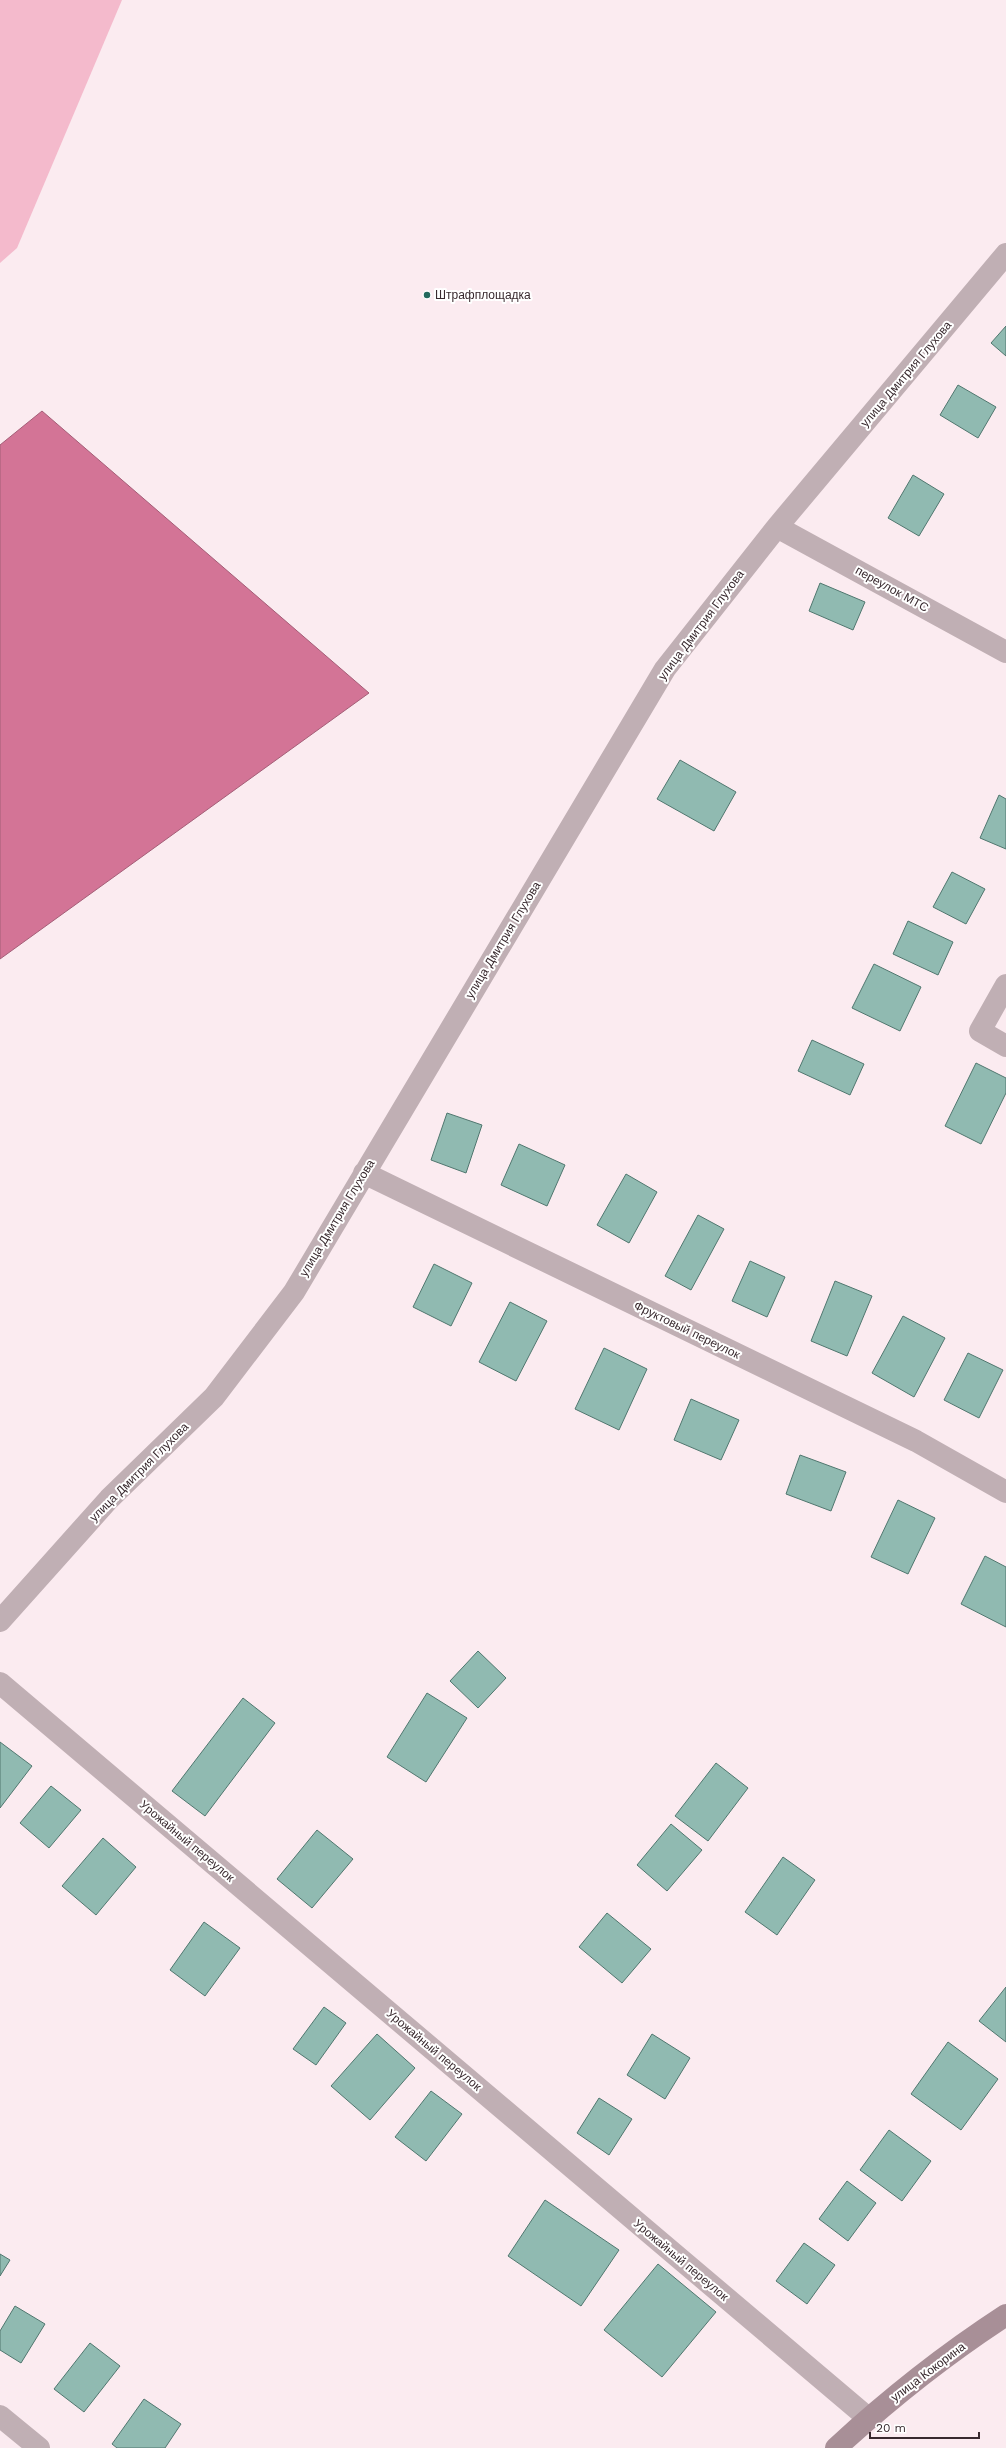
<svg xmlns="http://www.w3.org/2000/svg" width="1006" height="2448" font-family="'Work Sans',sans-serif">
<rect width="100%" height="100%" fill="#fbebf0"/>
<!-- green -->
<path fill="#f4bacc" d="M0 0H122L17 248 0 263Z"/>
<!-- water -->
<path fill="#d37496" stroke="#a45e77" d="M42 411 369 693 0 959V445Z"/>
<!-- building -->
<path fill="#90bab1" stroke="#50776f" d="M1006 326V356L991 343Z
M958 385 996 407 978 438 940 415Z
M913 475 944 494 919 536 888 518Z
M820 583 865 602 853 630 809 611Z
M680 760 736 792 714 831 657 799Z
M999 795 1006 799V849L980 838Z
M952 872 985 889 966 924 933 907Z
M908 921 953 942 938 975 893 954Z
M874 964 921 987 900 1031 852 1008Z
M812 1040 864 1064 850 1095 798 1071Z
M976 1063 1006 1078V1093L981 1144 945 1126Z
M447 1113 482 1125 466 1173 431 1160Z
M519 1144 565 1165 547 1206 501 1185Z
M626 1174 657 1192 629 1243 597 1225Z
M698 1215 724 1229 691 1290 665 1276Z
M750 1261 785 1277 767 1317 732 1301Z
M434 1264 472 1283 451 1326 413 1307Z
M835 1281 872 1296 847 1356 811 1341Z
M510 1302 547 1321 516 1381 479 1362Z
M903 1316 945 1338 914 1397 872 1373Z
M604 1348 647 1369 619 1430 575 1409Z
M968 1353 1003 1370 979 1418 944 1400Z
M691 1399 739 1420 721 1460 674 1440Z
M800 1455 846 1472 831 1511 786 1494Z
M898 1500 935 1518 908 1574 871 1557Z
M985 1556 1006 1567V1627L961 1604Z
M478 1651 506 1678 478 1708 450 1681Z
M427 1693 467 1718 426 1782 387 1757Z
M243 1698 275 1723 205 1816 172 1791Z
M0 1742 32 1766 0 1808Z
M716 1763 748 1788 708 1841 675 1816Z
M51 1786 81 1810 49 1848 20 1823Z
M671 1824 702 1850 667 1891 637 1865Z
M317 1830 353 1859 312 1908 277 1879Z
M103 1838 136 1867 96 1915 62 1886Z
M783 1857 815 1880 777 1935 745 1912Z
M607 1913 651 1949 622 1983 579 1947Z
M204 1922 240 1948 205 1996 170 1970Z
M1006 1987V2042L979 2021Z
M324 2007 346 2023 316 2065 293 2049Z
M377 2034 415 2068 370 2120 331 2086Z
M652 2034 690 2058 665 2099 627 2075Z
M948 2042 998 2079 961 2130 911 2094Z
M431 2091 462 2114 426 2161 395 2137Z
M599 2098 632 2119 609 2155 577 2133Z
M889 2130 931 2161 902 2201 860 2170Z
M847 2181 876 2203 848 2241 819 2219Z
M545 2200 619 2250 581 2306 508 2256Z
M804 2243 835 2265 807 2304 776 2281Z
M0 2254 10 2260 0 2276Z
M658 2264 716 2312 662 2377 604 2330Z
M15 2306 45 2324 21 2363 0 2350V2331Z
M90 2343 120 2366 84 2412 54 2389Z
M144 2399 181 2424 165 2448H117L112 2444Z"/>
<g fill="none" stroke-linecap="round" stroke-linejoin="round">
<!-- minor -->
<path stroke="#c0afb4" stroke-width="22" d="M777 527 1006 652
M1006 985 980 1031 1006 1046
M364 1173 916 1441 1006 1492
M0 1621 109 1499 214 1397 294 1292 665 669 777 527 1006 254
M0 1683 868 2418
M0 2416 39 2448"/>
<!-- secondary -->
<path stroke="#a88f97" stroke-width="22" d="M836 2448C888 2400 946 2354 1006 2315"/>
</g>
<!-- markers -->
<circle fill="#236a5e" stroke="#fff" stroke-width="1.5" cx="427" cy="295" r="4"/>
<g text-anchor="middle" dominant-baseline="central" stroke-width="4" stroke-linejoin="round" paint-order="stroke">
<!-- poi labels -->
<g font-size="12" fill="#38292e" stroke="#fff" text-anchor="start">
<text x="435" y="295">Штрафплощадка</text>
</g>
<!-- street labels -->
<g font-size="12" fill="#38292e" stroke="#fff">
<text transform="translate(906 374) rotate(-50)">улица Дмитрия Глухова</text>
<text transform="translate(892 589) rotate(29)">переулок МТС</text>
<text transform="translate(701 625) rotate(-53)">улица Дмитрия Глухова</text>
<text transform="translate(503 940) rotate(-59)">улица Дмитрия Глухова</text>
<text transform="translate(337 1218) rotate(-59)">улица Дмитрия Глухова</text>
<text transform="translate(687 1330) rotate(26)">Фруктовый переулок</text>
<text transform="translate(139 1472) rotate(-45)">улица Дмитрия Глухова</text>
<text transform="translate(187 1841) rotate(40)">Урожайный переулок</text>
<text transform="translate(434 2050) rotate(40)">Урожайный переулок</text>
<text transform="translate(681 2260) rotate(40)">Урожайный переулок</text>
<text transform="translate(928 2372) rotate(-37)">улица Кокорина</text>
</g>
</g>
<!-- scale -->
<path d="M870 2432v6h109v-6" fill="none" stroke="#38292e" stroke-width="2"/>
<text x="876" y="2432" font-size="12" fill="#38292e" stroke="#ffffff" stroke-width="3" paint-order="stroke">20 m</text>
</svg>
